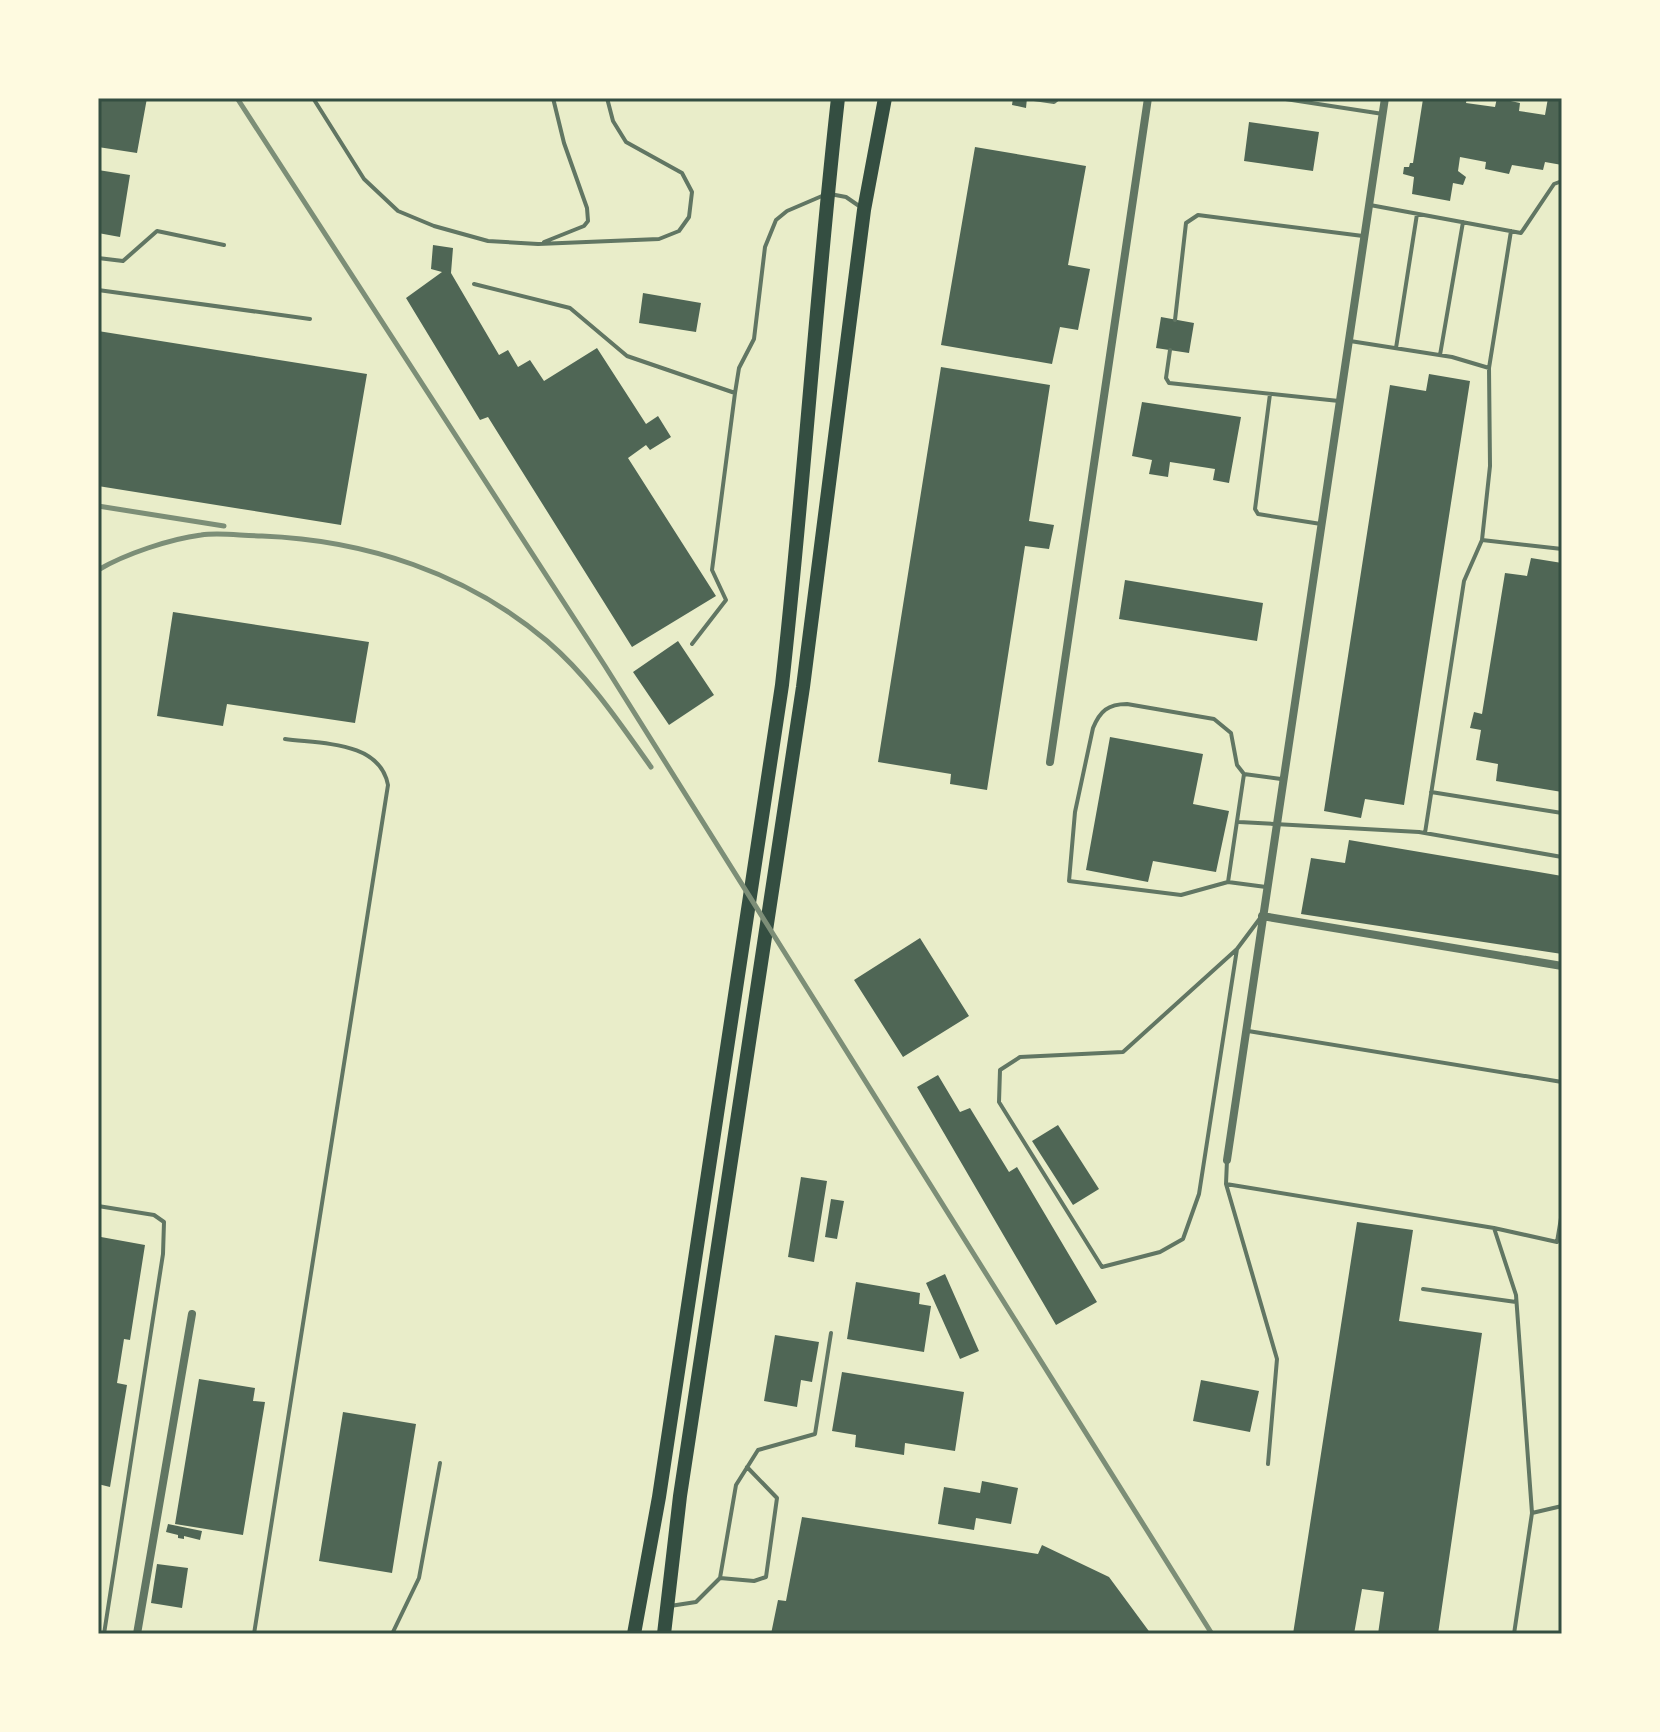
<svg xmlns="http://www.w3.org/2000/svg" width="1660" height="1732" font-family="'Exo 2',sans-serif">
<rect width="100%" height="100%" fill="#e9edc9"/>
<!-- building -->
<path fill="#4f6655" d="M98 98H147L137 153 98 147Z
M1013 98H1027L1026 108 1012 105Z
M1467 98 1466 103 1495 107 1497 98 1520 103 1519 111 1545 115 1548 98H1562V165L1545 162 1543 170 1512 165 1509 174 1485 169 1486 162 1460 157 1458 171 1466 177 1463 185 1453 183 1450 201 1412 194 1414 177 1403 174 1404 167H1409L1410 163H1413L1423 99Z
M1249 122 1319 132 1313 171 1244 161Z
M975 147 1086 166 1068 265 1090 269 1078 330 1060 327 1052 364 941 345Z
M98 170 130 175 120 237 98 233Z
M433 245 453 248 451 273 499 355 508 350 518 367 530 360 544 381 597 348 646 424 658 416 671 437 650 450 646 445 628 458 716 596 632 647 488 417 480 420 406 298 442 272 431 269Z
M643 293 701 303 696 332 639 323Z
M1161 317 1194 323 1189 353 1156 348Z
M98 331 367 374 341 525 98 486Z
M941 367 1050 385 1029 521 1054 525 1049 549 1025 546 987 790 950 784 951 774 878 762Z
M1429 374 1470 381 1404 805 1365 799 1361 818 1324 811 1390 385 1426 391Z
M1142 402 1241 417 1229 483 1213 480 1215 469 1170 462 1168 477 1149 474 1152 460 1132 456Z
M1531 558 1562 563V792L1496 781 1498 764 1476 760 1481 730 1470 728 1474 712 1482 714 1505 573 1527 576Z
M1125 580 1263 603 1257 641 1119 619Z
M173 612 369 642 355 723 227 704 223 726 157 716Z
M678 641 714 695 669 725 633 672Z
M1110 737 1203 754 1193 804 1229 811 1216 872 1153 861 1148 882 1086 870Z
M1349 840 1562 876V954L1301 914 1311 858 1345 863Z
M920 938 969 1016 903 1057 854 980Z
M938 1075 960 1112 970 1108 1009 1172 1017 1167 1097 1302 1056 1325 917 1087Z
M1058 1125 1099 1189 1073 1205 1032 1141Z
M801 1177 827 1181 814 1262 788 1257Z
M831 1199 844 1201 837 1239 825 1237Z
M1357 1222 1413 1230 1399 1321 1482 1333 1438 1634H1378L1384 1592 1362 1589 1354 1634H1293Z
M101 1237 145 1245 130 1340 124 1339 117 1383 127 1385 110 1487 98 1484V1255Z
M945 1274 979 1351 960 1359 926 1283Z
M856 1282 920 1293 919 1304 931 1306 924 1352 847 1339Z
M775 1335 819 1342 812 1382 801 1380 797 1407 764 1401Z
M842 1372 964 1392 955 1451 905 1443 904 1455 855 1447 856 1435 832 1431Z
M199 1379 255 1388 253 1401 265 1402 243 1535 175 1524Z
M1201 1380 1259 1391 1250 1432 1193 1421Z
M343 1412 416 1424 392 1573 319 1561Z
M982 1481 1018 1488 1011 1524 976 1518 974 1530 938 1524 944 1487 980 1493Z
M802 1517 1038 1554 1042 1545 1109 1577 1151 1634H771L778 1600 786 1601Z
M168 1524 202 1531 200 1540 184 1536V1539L178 1538V1535L166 1532Z
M157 1564 188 1568 182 1608 151 1603Z"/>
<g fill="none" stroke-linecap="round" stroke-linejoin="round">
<!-- service -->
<path stroke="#617663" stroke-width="4" d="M313 98 364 179 398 211 434 226 488 241 538 244 659 239 679 231 689 217 692 192 682 173 626 142 613 121 607 98
M1027 98 1054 102 1059 98
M1279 98 1383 114
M830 194 846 197 862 208
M1370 205 1521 233 1554 184 1562 181
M544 242 584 226 588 221 587 208 564 143 553 98
M98 258 123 261 157 231 224 245
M474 284 570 308 627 356 735 393
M98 290 310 319
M1175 320 1186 223 1198 215 1363 236
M1350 341 1452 357 1489 368 1490 466 1482 540 1562 549
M1396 348 1417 214
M1170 350 1166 378 1169 383 1339 401
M1440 355 1463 222
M1489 368 1511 231
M1270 394 1255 509 1258 514 1321 524
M692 644 726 600 712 570 735 393 739 368 754 339 765 247 776 220 787 211 822 196
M1431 792 1562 813
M1239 822 1419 832 1562 857
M1425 833 1464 581 1482 540
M1228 882 1181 895 1069 881 1075 812 1093 728C1100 711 1108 704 1127 704L1214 719 1231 733 1237 765 1244 774
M1266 887 1228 882 1244 774 1281 779
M1237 949 1199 1194 1183 1239 1160 1252 1102 1267 999 1102 1000 1070 1020 1057 1123 1052 1237 949 1261 917
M1248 1031 1562 1082
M1227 1160 1226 1184 1277 1359 1268 1464
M1226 1184 1494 1228 1557 1242 1562 1212
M98 1206 154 1215 164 1222 163 1254 104 1634
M1494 1228 1516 1295 1532 1513 1562 1506
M1423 1289 1516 1302
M720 1578 754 1581 766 1577 777 1498 747 1467
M670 1606 696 1602 720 1578 736 1485 758 1450 815 1434 831 1333
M254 1634 388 785C380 741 321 744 285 739
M392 1634 419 1578 440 1463
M1514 1634 1532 1513"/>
<!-- minor -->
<path stroke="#617663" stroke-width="8" d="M1050 762 1148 98
M1262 916 1562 966
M1227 1160 1385 98
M137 1634 192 1314"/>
<!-- primary -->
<path stroke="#344e41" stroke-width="14" d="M634 1634 659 1497 782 685C804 489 816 293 838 98
M664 1634 680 1496 803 687 864 210 885 98"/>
<!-- rail -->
<path stroke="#7c8e77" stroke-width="5" d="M237 98 605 666 1212 1634
M98 506 224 526
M98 570C125 554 170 539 201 535 220 532 242 536 262 536 365 540 467 573 547 641 589 677 619 722 651 767"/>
</g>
<!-- border -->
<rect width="1660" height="1732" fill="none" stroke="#fefae0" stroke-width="200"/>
<rect x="100" y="100" width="1460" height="1532" fill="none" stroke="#344e41" stroke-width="3"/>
</svg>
